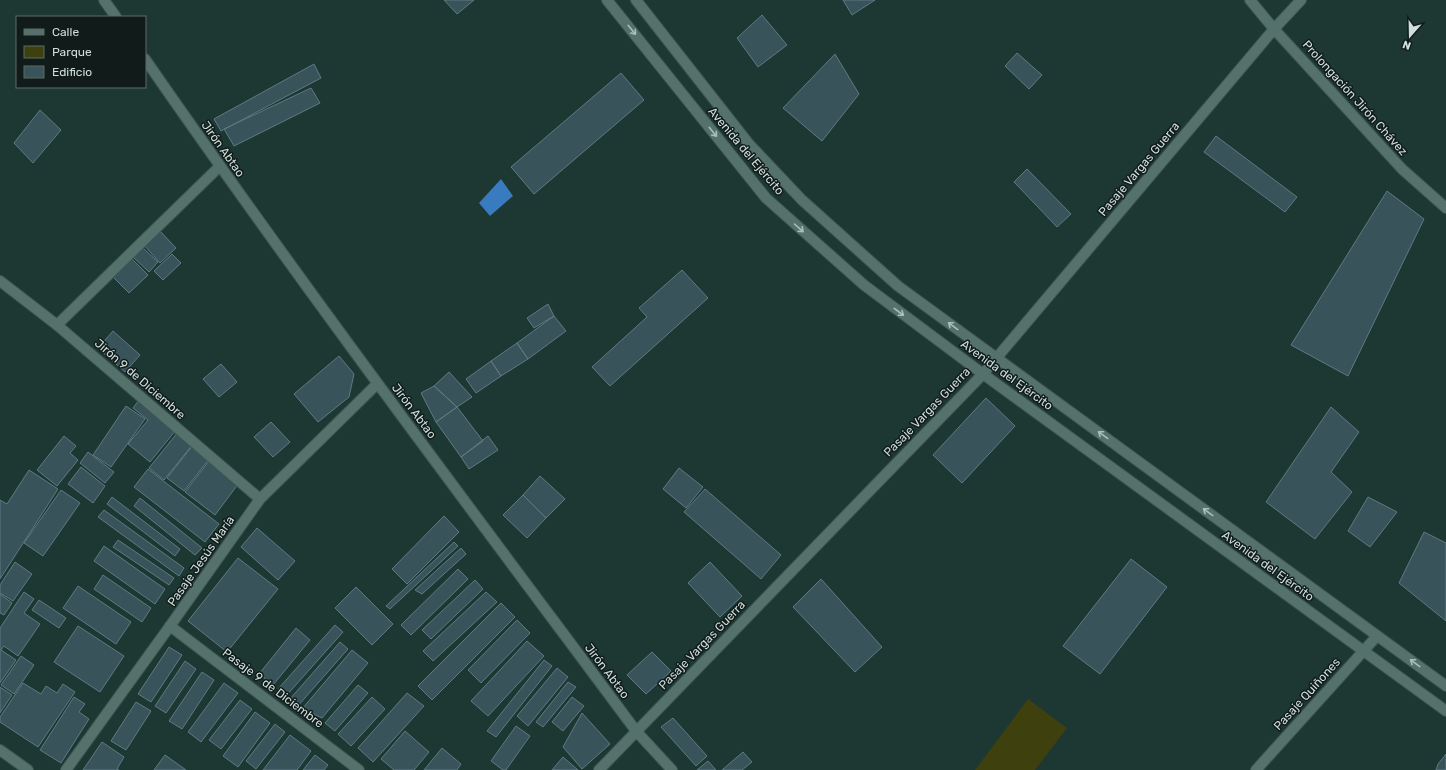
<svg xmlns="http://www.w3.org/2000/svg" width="1446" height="770" font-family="Rubik,sans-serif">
<rect width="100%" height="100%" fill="#1d3733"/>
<!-- green -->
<path fill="#3e410e" d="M1028 699 1067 728 1035 770H975Z"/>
<!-- water -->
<path fill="#397bbf" d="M501 179 513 196 490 216 479 203Z"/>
<!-- building -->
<path fill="#39535b" stroke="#5f7a82" d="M444 0H474L457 14Z
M843 0H875L852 15Z
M762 15 787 45 758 67 737 38Z
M1017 53 1042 75 1029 89 1005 66Z
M835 54 859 94 822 141 783 108Z
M314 64 321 78 221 131 214 119Z
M621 73 644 100 534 194 511 167Z
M311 88 320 103 234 146 224 129Z
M40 110 61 130 33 163 14 143Z
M1216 136 1297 197 1285 212 1204 152Z
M1027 169 1071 214 1057 227 1014 182Z
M1387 191 1424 219 1348 376 1291 345Z
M159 230 176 248 160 263 144 245Z
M142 247 158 262 149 272 133 257Z
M172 254 181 263 163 280 154 271Z
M132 259 148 275 129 293 113 277Z
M682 270 708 298 610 386 592 367 647 317 639 308Z
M548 304 554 316 534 328 527 318Z
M554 316 566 331 528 359 517 343Z
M113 331 140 355 125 372 98 348Z
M517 343 528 359 501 376 491 361Z
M339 356 354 374 349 397 318 422 294 394Z
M491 361 501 376 476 393 466 379Z
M221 364 237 382 219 397 203 379Z
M449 372 472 397 457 407 434 386Z
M434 386 457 407 436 422 421 393Z
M986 398 1015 426 962 483 933 455Z
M139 400 176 430 150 462 128 444 148 420 133 408Z
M126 406 145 419 111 467 93 455Z
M457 407 483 441 461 457 436 422Z
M1331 407 1359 432 1331 472 1352 492 1315 539 1266 502Z
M271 422 290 442 273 457 254 437Z
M178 432 193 444 164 480 149 468Z
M64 436 76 446 70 453 78 460 57 486 37 470Z
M488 436 498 450 469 469 461 457Z
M193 445 209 459 184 491 167 478Z
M88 452 114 472 105 483 80 463Z
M209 461 239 483 215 515 185 492Z
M81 467 105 486 93 503 68 484Z
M679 468 703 487 686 508 663 489Z
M148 469 219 524 205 542 134 487Z
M29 470 58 489 0 579V500L7 504Z
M540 476 565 499 546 518 523 495Z
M705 489 781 555 761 579 684 512Z
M61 490 80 503 43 556 24 543Z
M523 495 546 518 527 538 503 515Z
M112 497 180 549 175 556 107 504Z
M1368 497 1397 512 1370 547 1348 531Z
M140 498 202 548 195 555 134 506Z
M104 510 184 568 179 576 98 517Z
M444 516 459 532 407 584 392 569Z
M257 528 295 561 278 580 241 547Z
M1424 532 1446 543V621L1399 583Z
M118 540 174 578 169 585 113 547Z
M454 542 458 546 390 609 386 606Z
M104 546 165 589 155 604 94 561Z
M461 548 466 554 422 594 415 590Z
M238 558 278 589 227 652 188 621Z
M1131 559 1167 587 1100 674 1063 646Z
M15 562 32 574 13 601 0 593V585Z
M710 562 742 596 720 617 688 583Z
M458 569 468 579 411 635 401 625Z
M103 575 151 608 142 622 94 589Z
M821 579 882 647 855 672 793 607Z
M475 580 483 589 431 639 422 630Z
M78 586 131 622 116 644 63 608Z
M356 587 393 624 372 645 335 608Z
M24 592 34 599 24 613 40 624 18 656 4 646 1 650 16 660 0 683V628Z
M486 592 497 602 433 661 423 651Z
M0 594 12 603 4 615 0 613Z
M39 600 66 618 59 628 32 610Z
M501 603 515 617 432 700 418 686Z
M517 620 530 633 481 683 468 670Z
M335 625 343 632 286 696 278 689Z
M78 626 124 656 100 692 54 662Z
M296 628 310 640 273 685 259 674Z
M527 641 544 656 488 716 471 701Z
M340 642 348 649 297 707 289 700Z
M169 647 182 655 151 702 138 694Z
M352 650 368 663 322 718 302 709Z
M652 652 671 671 646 694 627 675Z
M21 656 34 665 14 694 1 685Z
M544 660 552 666 496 737 487 731Z
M185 661 196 669 166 713 155 706Z
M557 668 568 677 528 726 517 716Z
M202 672 214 680 182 729 169 721Z
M568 682 576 687 543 727 536 722Z
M23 683 41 694 46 686 57 693 63 684 75 692 38 747 0 722V717Z
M224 683 238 693 201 742 188 732Z
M358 685 368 693 335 731 325 723Z
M0 687 12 695 0 713Z
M407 693 424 706 373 762 358 748Z
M74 697 85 704 79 712 89 719 61 763 40 750Z
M372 697 385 709 351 746 338 734Z
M572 697 584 706 563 731 552 722Z
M240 700 252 709 221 749 209 740Z
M136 702 151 711 126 750 111 741Z
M255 712 270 723 238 767 223 756Z
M582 713 610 744 582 769 563 747Z
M673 718 707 756 696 766 661 727Z
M275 724 285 732 256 769 246 761Z
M516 726 530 736 506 770H503L491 761Z
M405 731 429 752 414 770H394L381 759Z
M290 735 311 751 297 770H263Z
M102 742 124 757 117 769 119 770H83Z
M442 748 461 764 457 770H424Z
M743 752 752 762 742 770H722Z
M1446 754V770H1436L1438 764Z
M165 755 186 770H154Z
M315 755 328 765 324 770H303Z
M563 757 578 770H552Z
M708 761 716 770H697Z"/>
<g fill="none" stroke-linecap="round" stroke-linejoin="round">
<defs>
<path id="service" d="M57 325 219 167
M170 626 359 770"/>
<path id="minor" d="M104 0 116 17
M1250 0 1274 29 1402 169 1446 208
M145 59C303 287 470 508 636 731L672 770
M0 281 57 325 260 499
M0 750 28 770
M66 770 170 626 260 499 377 384
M599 770 983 374 1274 29 1301 0
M1256 770 1377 636"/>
<path id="secondary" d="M607 0 766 198 864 285 983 374 1446 711
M636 0 749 144 802 200 898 286 1446 686"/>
</defs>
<!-- service casing -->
<use href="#service" stroke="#3d5451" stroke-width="12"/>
<!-- minor casing -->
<use href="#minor" stroke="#3d5451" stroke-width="12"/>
<!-- secondary casing -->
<use href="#secondary" stroke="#3d5451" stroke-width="12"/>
<!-- service -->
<use href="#service" stroke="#55716c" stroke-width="10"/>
<!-- minor -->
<use href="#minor" stroke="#55716c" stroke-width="10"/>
<!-- secondary -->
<use href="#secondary" stroke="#55716c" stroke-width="10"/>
</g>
<!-- one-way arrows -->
<defs><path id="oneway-shaft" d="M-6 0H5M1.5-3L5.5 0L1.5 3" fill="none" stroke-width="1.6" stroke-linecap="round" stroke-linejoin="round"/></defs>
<g stroke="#aabeba">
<use href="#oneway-shaft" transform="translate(632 30) rotate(51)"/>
<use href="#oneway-shaft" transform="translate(713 132) rotate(51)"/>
<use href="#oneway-shaft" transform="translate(799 228) rotate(42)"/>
<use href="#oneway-shaft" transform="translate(899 312) rotate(37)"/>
<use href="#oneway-shaft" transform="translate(953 326) rotate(-144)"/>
<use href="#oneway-shaft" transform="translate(1103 435) rotate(-144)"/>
<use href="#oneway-shaft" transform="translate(1208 512) rotate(-144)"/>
<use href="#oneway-shaft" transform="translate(1415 663) rotate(-144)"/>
</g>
<g text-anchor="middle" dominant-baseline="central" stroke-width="3" stroke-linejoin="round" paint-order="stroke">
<!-- street labels -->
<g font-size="12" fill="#cfdfdb" stroke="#111c1a">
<text transform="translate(1355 98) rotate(48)">Prolongación Jirón Chávez</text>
<text transform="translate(223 149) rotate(55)">Jirón Abtao</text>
<text transform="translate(746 151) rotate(50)">Avenida del Ejército</text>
<text transform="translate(1139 169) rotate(-50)">Pasaje Vargas Guerra</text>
<text transform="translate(1007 375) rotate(36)">Avenida del Ejército</text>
<text transform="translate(140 379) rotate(41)">Jirón 9 de Diciembre</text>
<text transform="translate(414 411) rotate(53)">Jirón Abtao</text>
<text transform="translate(927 412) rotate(-46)">Pasaje Vargas Guerra</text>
<text transform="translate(201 561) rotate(-55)">Pasaje Jesús María</text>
<text transform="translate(1268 566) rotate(36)">Avenida del Ejército</text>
<text transform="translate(702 645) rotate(-46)">Pasaje Vargas Guerra</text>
<text transform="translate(607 671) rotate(53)">Jirón Abtao</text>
<text transform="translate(273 688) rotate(37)">Pasaje 9 de Diciembre</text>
<text transform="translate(1307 694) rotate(-48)">Pasaje Quiñones</text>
</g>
</g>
<!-- legend -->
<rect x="16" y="16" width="130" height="72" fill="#111c1a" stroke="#5d6a67"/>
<rect x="24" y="29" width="20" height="6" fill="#55716c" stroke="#5d6a67"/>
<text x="52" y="36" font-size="12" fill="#cfdfdb">Calle</text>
<rect x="24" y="46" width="20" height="12" fill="#3e410e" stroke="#5d6a67"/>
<text x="52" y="56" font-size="12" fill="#cfdfdb">Parque</text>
<rect x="24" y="66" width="20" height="12" fill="#39535b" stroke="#5d6a67"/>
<text x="52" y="76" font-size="12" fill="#cfdfdb">Edificio</text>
<!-- north arrow -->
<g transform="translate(1410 36) rotate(200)" stroke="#111c1a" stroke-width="3" paint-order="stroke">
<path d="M0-3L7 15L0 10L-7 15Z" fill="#cfdfdb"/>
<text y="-6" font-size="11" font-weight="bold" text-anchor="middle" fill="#cfdfdb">N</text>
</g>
</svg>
